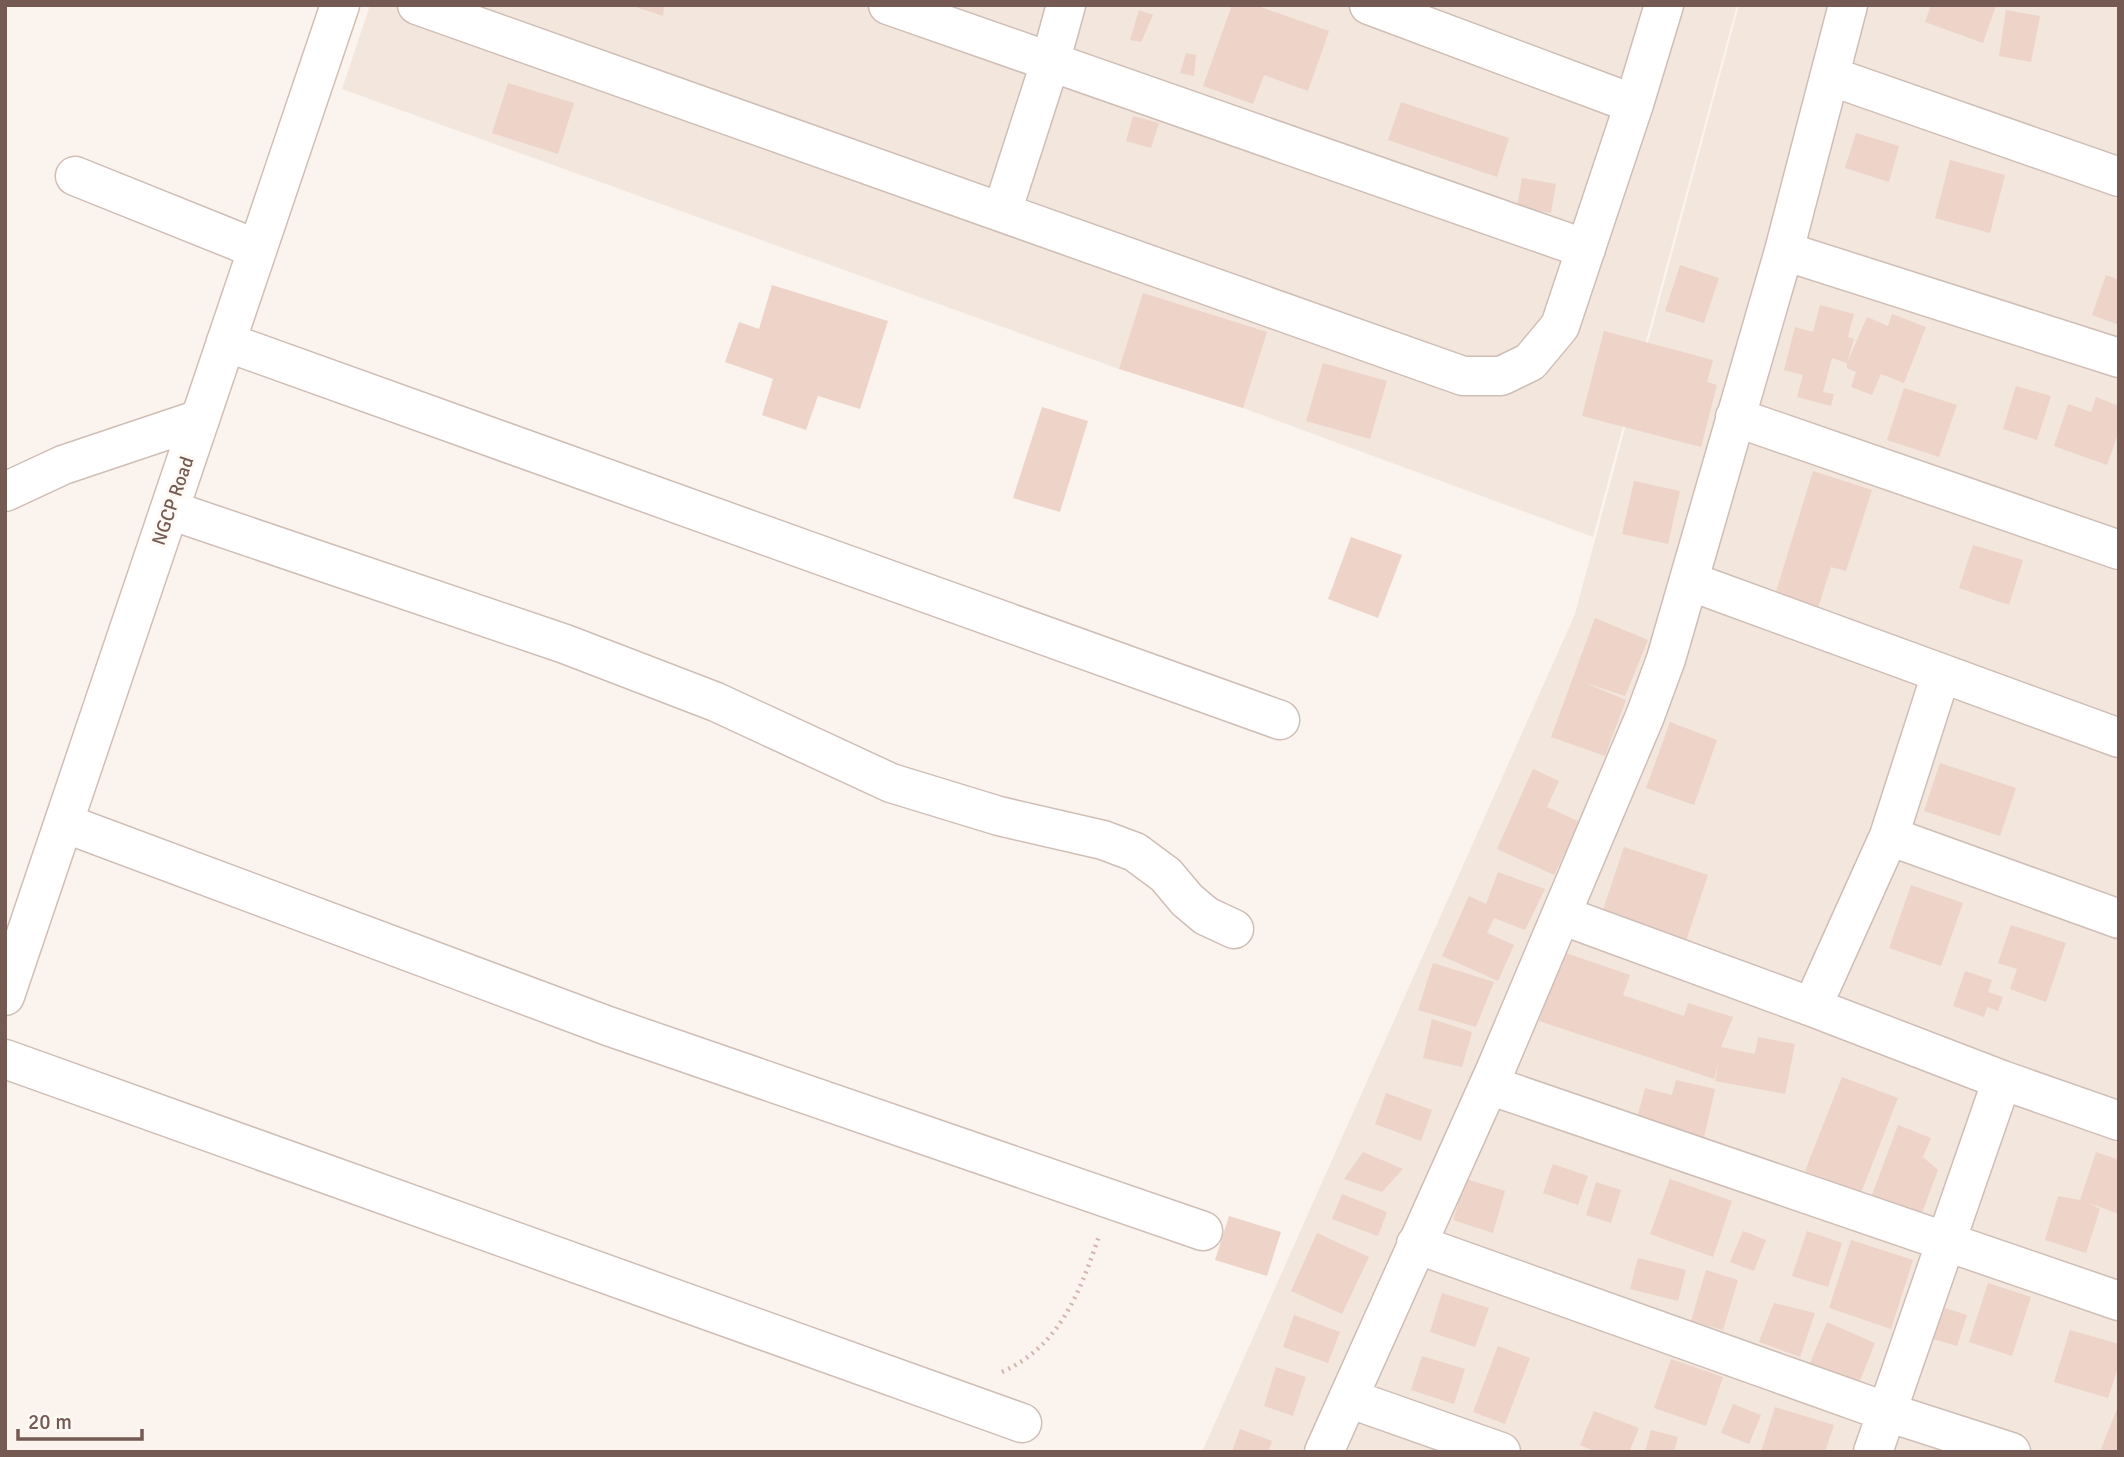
<svg xmlns="http://www.w3.org/2000/svg" width="2124" height="1457" font-family="Signika,sans-serif">
<rect width="100%" height="100%" fill="#fbf4ee"/>
<!-- residential -->
<path fill="#f2e6dd" d="M370 5H1737L1593 537 1243 408 1119 369 342 89Z
M1739 5H2119V1452H1202L1575 614Z"/>
<!-- building -->
<path fill="#edd3c8" d="M633 5H664L663 16 633 6Z
M1232 5H1255L1329 31 1308 91 1264 75 1253 104 1203 86Z
M1931 5H1996L1983 43 1925 22Z
M1139 10 1153 15 1141 42 1130 40Z
M2006 10 2040 16 2031 62 1999 56Z
M1186 53 1196 55 1194 76 1180 73Z
M508 83 574 103 558 154 492 133Z
M1401 102 1509 138 1497 177 1388 140Z
M1133 116 1159 123 1151 148 1126 141Z
M1856 133 1899 146 1889 182 1845 168Z
M1950 160 2005 175 1990 233 1935 218Z
M1522 178 1556 184 1551 213 1517 207Z
M1680 265 1719 278 1704 323 1665 311Z
M2106 275 2119 280V325L2092 315Z
M772 285 888 321 860 409 818 396 806 430 762 415 773 379 725 362 739 322 759 329Z
M1143 293 1267 332 1243 408 1119 369Z
M1820 305 1854 314 1848 337 1854 339 1847 363 1832 358 1823 392 1834 394 1831 406 1797 397 1803 375 1784 370 1795 327 1813 332Z
M1892 314 1926 327 1904 383 1881 374 1872 395 1851 387 1856 372 1847 368V363L1867 317 1888 326Z
M1604 331 1713 360 1707 382 1717 385 1701 447 1582 416Z
M1323 363 1387 381 1370 439 1306 421Z
M2016 386 2051 396 2037 440 2003 429Z
M1904 388 1957 405 1939 457 1887 440Z
M2096 397 2119 406V431L2107 465 2054 446 2068 404 2091 412Z
M1042 407 1088 421 1060 512 1013 498Z
M1813 471 1872 490 1846 571 1831 567 1818 608 1775 595Z
M1634 481 1680 491 1668 544 1622 534Z
M1351 537 1402 555 1378 618 1328 599Z
M1973 545 2023 560 2009 605 1959 588Z
M1595 618 1648 640 1625 696 1583 682 1626 700 1605 756 1551 737Z
M1670 722 1717 740 1694 805 1646 788Z
M1940 763 2016 788 2000 836 1924 811Z
M1533 769 1559 781 1547 807 1580 822 1554 875 1497 849Z
M1624 847 1708 875 1686 941 1602 913Z
M1498 872 1545 889 1525 930 1494 918 1487 933 1514 945 1498 981 1442 956 1469 896 1486 904Z
M1911 885 1963 903 1941 966 1889 948Z
M2011 925 2066 943 2046 1002 2010 989 2017 969 1998 963Z
M1563 952 1630 975 1623 995 1684 1016 1688 1003 1733 1017 1721 1047 1755 1054 1758 1037 1795 1044 1785 1094 1715 1081 1719 1059 1714 1079 1539 1021Z
M1433 963 1494 982 1476 1027 1418 1010Z
M1965 971 1992 980 1988 992 2003 997 1998 1011 1987 1007 1984 1017 1953 1006Z
M1432 1019 1472 1032 1462 1067 1423 1058Z
M1842 1077 1898 1098 1861 1193 1805 1171Z
M1676 1080 1715 1089 1704 1138 1636 1122 1645 1088 1672 1095Z
M1386 1093 1432 1110 1421 1141 1375 1124Z
M1898 1125 1931 1138 1923 1157 1938 1170 1922 1213 1872 1195Z
M1363 1152 1403 1169 1382 1192 1344 1179Z
M2096 1152 2119 1160V1214L2086 1202 2100 1209 2086 1253 2045 1240 2058 1196 2080 1200Z
M1553 1164 1588 1176 1578 1205 1543 1193Z
M1466 1179 1505 1191 1493 1233 1453 1220Z
M1670 1179 1732 1201 1713 1257 1650 1234Z
M1596 1182 1621 1190 1611 1223 1586 1215Z
M1342 1194 1387 1212 1378 1236 1332 1219Z
M1229 1216 1281 1232 1267 1276 1215 1260Z
M1743 1231 1766 1240 1754 1271 1730 1262Z
M1807 1231 1842 1243 1828 1287 1792 1276Z
M1317 1233 1369 1257 1342 1314 1291 1291Z
M1851 1240 1913 1260 1891 1329 1829 1308Z
M1638 1258 1686 1270 1678 1301 1630 1289Z
M1706 1270 1738 1280 1723 1330 1691 1321Z
M1988 1283 2031 1297 2012 1356 1969 1342Z
M1442 1293 1489 1308 1475 1347 1430 1332Z
M1774 1303 1815 1313 1800 1357 1759 1342Z
M1932 1304 1967 1315 1957 1346 1923 1336Z
M1294 1315 1340 1332 1328 1363 1283 1347Z
M1827 1322 1875 1343 1859 1383 1810 1363Z
M2070 1330 2119 1344V1365L2108 1398 2054 1382Z
M1498 1346 1530 1358 1505 1424 1473 1412Z
M1422 1356 1465 1369 1454 1404 1411 1390Z
M1671 1359 1723 1377 1706 1426 1654 1408Z
M1276 1367 1306 1377 1293 1416 1264 1406Z
M1733 1404 1761 1415 1749 1444 1721 1433Z
M2119 1404V1452H2108L2101 1449Z
M1775 1407 1834 1425 1825 1452H1761Z
M1594 1411 1639 1428 1629 1452H1597L1580 1445Z
M1240 1429 1272 1441 1268 1452H1232Z
M1651 1430 1678 1437 1674 1452H1645Z"/>
<g fill="none" stroke-linecap="round" stroke-linejoin="round">
<defs>
<path id="street" d="M417 5 1463 376H1501L1530 362 1560 326 1634 104 1664 5
M888 5 1586 249
M1369 5 1634 104
M1830 76 2119 177
M75 176 257 249
M1002 212 1050 63 1066 5
M1784 251 2119 358
M226 342 1280 720
M1735 417 2119 550
M5 492 63 465 200 419
M170 510 565 644 716 702 891 783 999 816 1103 840 1135 852 1166 875 1187 900 1206 916 1234 929
M1689 581 2119 738
M64 823 608 1026 1203 1231
M1889 836 2119 919
M1561 915 1812 1007 2002 1080 2119 1121
M1812 1007 1889 836 1941 674
M5 1059 1022 1423
M1489 1085 2119 1301
M1416 1244 1887 1412 2011 1452
M1348 1398 1501 1452
M1324 1452 1495 1071 1645 716 1666 659 1784 251 1848 5
M1873 1452 2002 1080"/>
<path id="secondary" d="M5 996 340 5"/>
</defs>
<!-- street casing -->
<use href="#street" stroke="#cfbeb6" stroke-width="41"/>
<!-- secondary casing -->
<use href="#secondary" stroke="#d1beb4" stroke-width="41"/>
<!-- path -->
<path stroke="#d3b6ab" stroke-width="4.5" stroke-dasharray="2 5" stroke-linecap="butt" d="M1002 1372C1060 1346 1080 1292 1099 1236"/>
<!-- street -->
<use href="#street" stroke="#fff" stroke-width="38"/>
<!-- secondary -->
<use href="#secondary" stroke="#fff" stroke-width="38"/>
</g>
<g text-anchor="middle" dominant-baseline="central" stroke-width="6" stroke-linejoin="round" paint-order="stroke">
<!-- street labels -->
<g font-size="19" fill="#745a52" stroke="#fef9f4">
<text transform="translate(173 501) rotate(-71)">NGCP Road</text>
</g>
</g>
<!-- border -->
<rect width="2124" height="1457" fill="none" stroke="#745a52" stroke-width="14"/>
<!-- scale -->
<path d="M18 1429v10h124v-10" fill="none" stroke="#745a52" stroke-width="3.5"/>
<text x="28" y="1429" font-size="21" fill="#745a52" stroke="#fef9f4" stroke-width="5" paint-order="stroke">20 m</text>
</svg>
